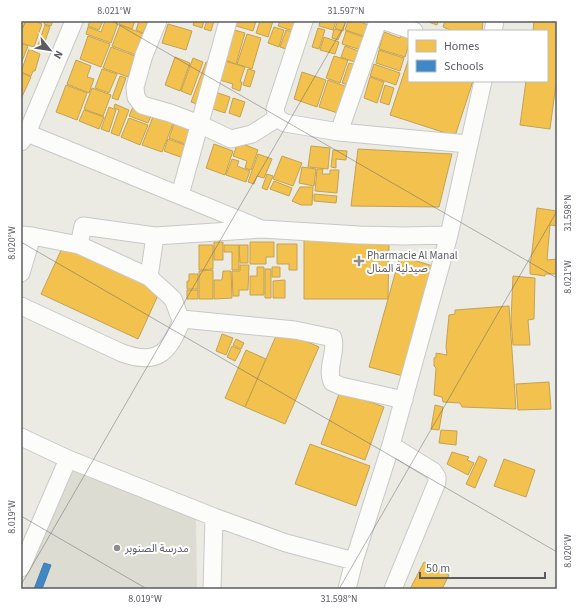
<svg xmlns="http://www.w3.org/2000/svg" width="578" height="610" font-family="'Source Sans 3','Noto Sans Arabic',sans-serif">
<rect width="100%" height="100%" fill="#ebebe4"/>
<!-- education -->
<path fill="#dcdcd2" d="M72 469 196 519 197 589H24L25 576Z"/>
<!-- homes -->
<path fill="#f2c14e" stroke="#c4a254" d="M21 21H34L42 24 34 47 21 43Z
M45 21H53L51 26 44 24Z
M90 21H103L99 30 88 26Z
M105 21H113L118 23 111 43 86 34 88 27 101 32Z
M121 21H135L132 29 119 24Z
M139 21H148L143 33 136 30Z
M194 21H204L202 28 193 25Z
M207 21H214L211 31 204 29Z
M234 21H256L253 31 233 25Z
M260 21H273L268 37 256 33Z
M280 21H299L296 32 278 26Z
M320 21H336L333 30 319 26Z
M338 21 345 22 343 31 335 28Z
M348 21H357L369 25 364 36 345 30Z
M426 21H438L437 25Z
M445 21H483L482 31H453L443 27Z
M534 21H557V76L550 129 520 125 526 81H547V31H533Z
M168 24 192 31 186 50 162 43Z
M45 25 50 27 42 50 37 48Z
M120 25 144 34 136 55 112 46Z
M274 27 284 30 279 47 268 43Z
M318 28 325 30 319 49 312 47Z
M231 29 245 33 236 64 222 59Z
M334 29 342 31 338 40 332 38Z
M286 30 297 34 292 51 280 47Z
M346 31 366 38 361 50 342 44Z
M384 32 400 38 401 34 409 36V44L405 57 379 49Z
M247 34 261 38 252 69 237 64Z
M88 36 110 44 101 67 80 59Z
M324 37 339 42 335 54 320 50Z
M21 43 28 46 21 64Z
M345 46 361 52 357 63 341 57Z
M111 47 135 56 128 77 103 68Z
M29 49 40 54 35 71H33L31 76 21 72Z
M379 50 404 58 400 71 376 63Z
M334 56 348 60 340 83 326 78Z
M175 57 190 63 180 91 165 85Z
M193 58 203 62 191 95 181 91Z
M409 58V81H473L455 136 390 115Z
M76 60 91 66 87 77 94 79 89 93 67 84Z
M222 60 245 67 240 82H242L240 91 232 88 233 84 216 79Z
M206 62 214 65 200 105 191 102Z
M349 63 357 65 350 86 342 83Z
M374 64 400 73 396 85 370 76Z
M102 69 117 74 109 93 95 88Z
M248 69 255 71 250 87 243 85Z
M302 72 326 80 317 107 294 99Z
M22 73 31 77 21 99V75Z
M120 76 126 78 118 100 112 98Z
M370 77 384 82 377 103 364 98Z
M328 80 350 88 341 114 319 107Z
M66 85 87 93 77 120 56 112Z
M385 85 394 88 389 105 380 102Z
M92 88 111 95 103 116 84 109Z
M212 91 230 97 225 113 207 107Z
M233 98 245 102 240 117 229 113Z
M115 104 129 110 119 136 111 133 119 110 114 108Z
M109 107 116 110 109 132 101 129Z
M133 107 152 114 148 123 129 116Z
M84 110 104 117 99 129 79 121Z
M154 114 174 121 162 152 142 145Z
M129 118 148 125 140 145 121 137Z
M176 118 196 126 188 145 169 138Z
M168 139 188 146 183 158 164 151Z
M238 142 258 150 251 170 245 168 247 161 233 156Z
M214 144 233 151 225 175 206 168Z
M311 146 330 148 328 169 308 167Z
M358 149 452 154 439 207 351 206Z
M333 150 347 151 346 160 336 159V168L331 167Z
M258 154 272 159 264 178 257 176 254 184 248 182Z
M282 156 302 163 293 186 273 179Z
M232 159 239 161 237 166 250 171 246 182 226 175Z
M302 167 316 169 314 186 299 183Z
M317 169H323L322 174H330V170H339L337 193 315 191Z
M267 174 273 176 267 190 262 188Z
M274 181 292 188 289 196 270 189Z
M300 187H313L312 205H301L292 201Z
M314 194 337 196 336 203 314 201Z
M537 208 557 211V226L550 225 547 260 557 259V274H545V276L530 274V260H531Z
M304 240 373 241 389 244 388 299H304Z
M214 242H223V260H214Z
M250 242H274V257H266V264H250Z
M277 244H297V270H289V264H277Z
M199 245H213V269L199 270Z
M224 245H239V270H232V252H224Z
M239 245H248V263H240Z
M63 246 160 291 138 339 41 294Z
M400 256 433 266 403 376 369 367Z
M240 265H249L248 290H239V296H233L232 271H240Z
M257 267H264V295H250V276H257Z
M272 267H280V277H272Z
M265 269H271V298H265Z
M213 270V299H199V271Z
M223 271H231L232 298 214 299V280H222Z
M189 274H198V289H187V281H189Z
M513 276 535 278 534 319 528 320 530 345H513L511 320Z
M285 280V298H273V281Z
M187 290H198V299H187Z
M509 306 516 409 462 407 460 403 443 402 442 397 434 395 436 368 434 366V358L436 357V353L447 355 446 347 449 315 455 314V310Z
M279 329 319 347 285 424 245 407Z
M222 334 233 338 226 355 216 351Z
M236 339 244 343 241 349 233 345Z
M232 346 241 350 235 361 227 357Z
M246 350 266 359 245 407 225 398Z
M549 382 551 409 518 410 516 384Z
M340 391 384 407 365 460 321 444Z
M435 405 443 407 439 430 431 429Z
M441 430 457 431 456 445 439 443Z
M310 444 370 466 356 506 295 484Z
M452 452 469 457 467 460 474 463 468 475 447 464Z
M479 456 487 460 475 488 466 484Z
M504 459 535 470 526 497 494 486Z
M424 562 449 575 442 589H410Z"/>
<!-- schools -->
<path fill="#3f88c5" stroke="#477aa8" d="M44 563 51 565 42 589H34Z"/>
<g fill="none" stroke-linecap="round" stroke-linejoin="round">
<defs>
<path id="street" d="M158 21 144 55 135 87 136 97 142 105 170 113 199 124 231 139 252 134 277 118
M304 21 275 109 277 118 285 123 339 132 468 144
M384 21 414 31
M493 31 495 21
M339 132 378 21
M27 133 259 228
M21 142 27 133 74 21
M180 195 228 21
M21 235 32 236 79 245 83 226 155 236 262 229 359 235 404 236 449 235
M79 245 149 277 173 299 179 315 182 319
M21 273 32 236
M149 277 155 236
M21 306 122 353C158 366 170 352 182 319L295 330 333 338C337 352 326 368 332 382L341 386 404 400
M21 437 68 459 214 517 286 543 354 561
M391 445 433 471 437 477V482L393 589
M21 568 68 459
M212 589 214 517
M347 589 354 561 391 445 449 235 483 81"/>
</defs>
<!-- street casing -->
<use href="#street" stroke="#c8c8c7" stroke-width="19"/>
<!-- street -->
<use href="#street" stroke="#fcfcfb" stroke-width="17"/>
</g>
<!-- ticks -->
<path fill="none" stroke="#5a5b63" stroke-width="1" stroke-opacity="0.45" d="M112 21 557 278M21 31 26 21M21 242 557 552M21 516 147 589M21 585 347 21M339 589 557 211"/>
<!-- markers -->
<g fill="#8d8d90" stroke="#fff" stroke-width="1.5">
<path d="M357 255h4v4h4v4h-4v4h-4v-4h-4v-4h4z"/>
<circle cx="117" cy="548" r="4"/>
</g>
<g text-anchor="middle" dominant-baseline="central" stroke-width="4" stroke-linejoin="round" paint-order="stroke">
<!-- poi labels -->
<g font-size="11" fill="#5a5b63" stroke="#fff" text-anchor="start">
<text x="367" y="255">Pharmacie Al Manal<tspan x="367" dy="13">صيدلية المنال</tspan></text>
<text x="125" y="548">مدرسة الصنوبر</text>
</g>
</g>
<!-- border -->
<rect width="578" height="610" fill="none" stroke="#ffffff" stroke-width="44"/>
<!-- legend -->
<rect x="408" y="30" width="140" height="52" fill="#ffffff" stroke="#bdbdc1"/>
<rect x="416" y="40" width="20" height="12" fill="#f2c14e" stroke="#bdbdc1"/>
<text x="444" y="50" font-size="12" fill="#5a5b63">Homes</text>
<rect x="416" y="60" width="20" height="12" fill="#3f88c5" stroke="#bdbdc1"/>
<text x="444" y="70" font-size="12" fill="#5a5b63">Schools</text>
<!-- north arrow -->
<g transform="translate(50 50) rotate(120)" stroke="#ffffff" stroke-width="3" paint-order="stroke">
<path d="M0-3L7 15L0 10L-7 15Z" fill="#5a5b63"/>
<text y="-6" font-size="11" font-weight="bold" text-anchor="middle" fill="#5a5b63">N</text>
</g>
<!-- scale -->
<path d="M420 572v6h125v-6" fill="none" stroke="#5a5b63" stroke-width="2"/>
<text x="426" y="572" font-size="12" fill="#5a5b63" stroke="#ffffff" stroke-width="3" paint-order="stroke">50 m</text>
<rect x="22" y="22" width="534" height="566" fill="none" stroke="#5a5b63" stroke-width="1.5"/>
<g font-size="10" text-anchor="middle" fill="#5a5b63">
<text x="114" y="14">8.021°W</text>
<text x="346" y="14">31.597°N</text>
<text transform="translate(567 213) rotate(-90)" y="4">31.598°N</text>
<text transform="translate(11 243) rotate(-90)" y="4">8.020°W</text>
<text transform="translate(567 277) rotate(-90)" y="4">8.021°W</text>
<text transform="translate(11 517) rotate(-90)" y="4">8.019°W</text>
<text transform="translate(567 551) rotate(-90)" y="4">8.020°W</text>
<text x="145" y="602">8.019°W</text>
<text x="339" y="602">31.598°N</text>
</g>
</svg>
